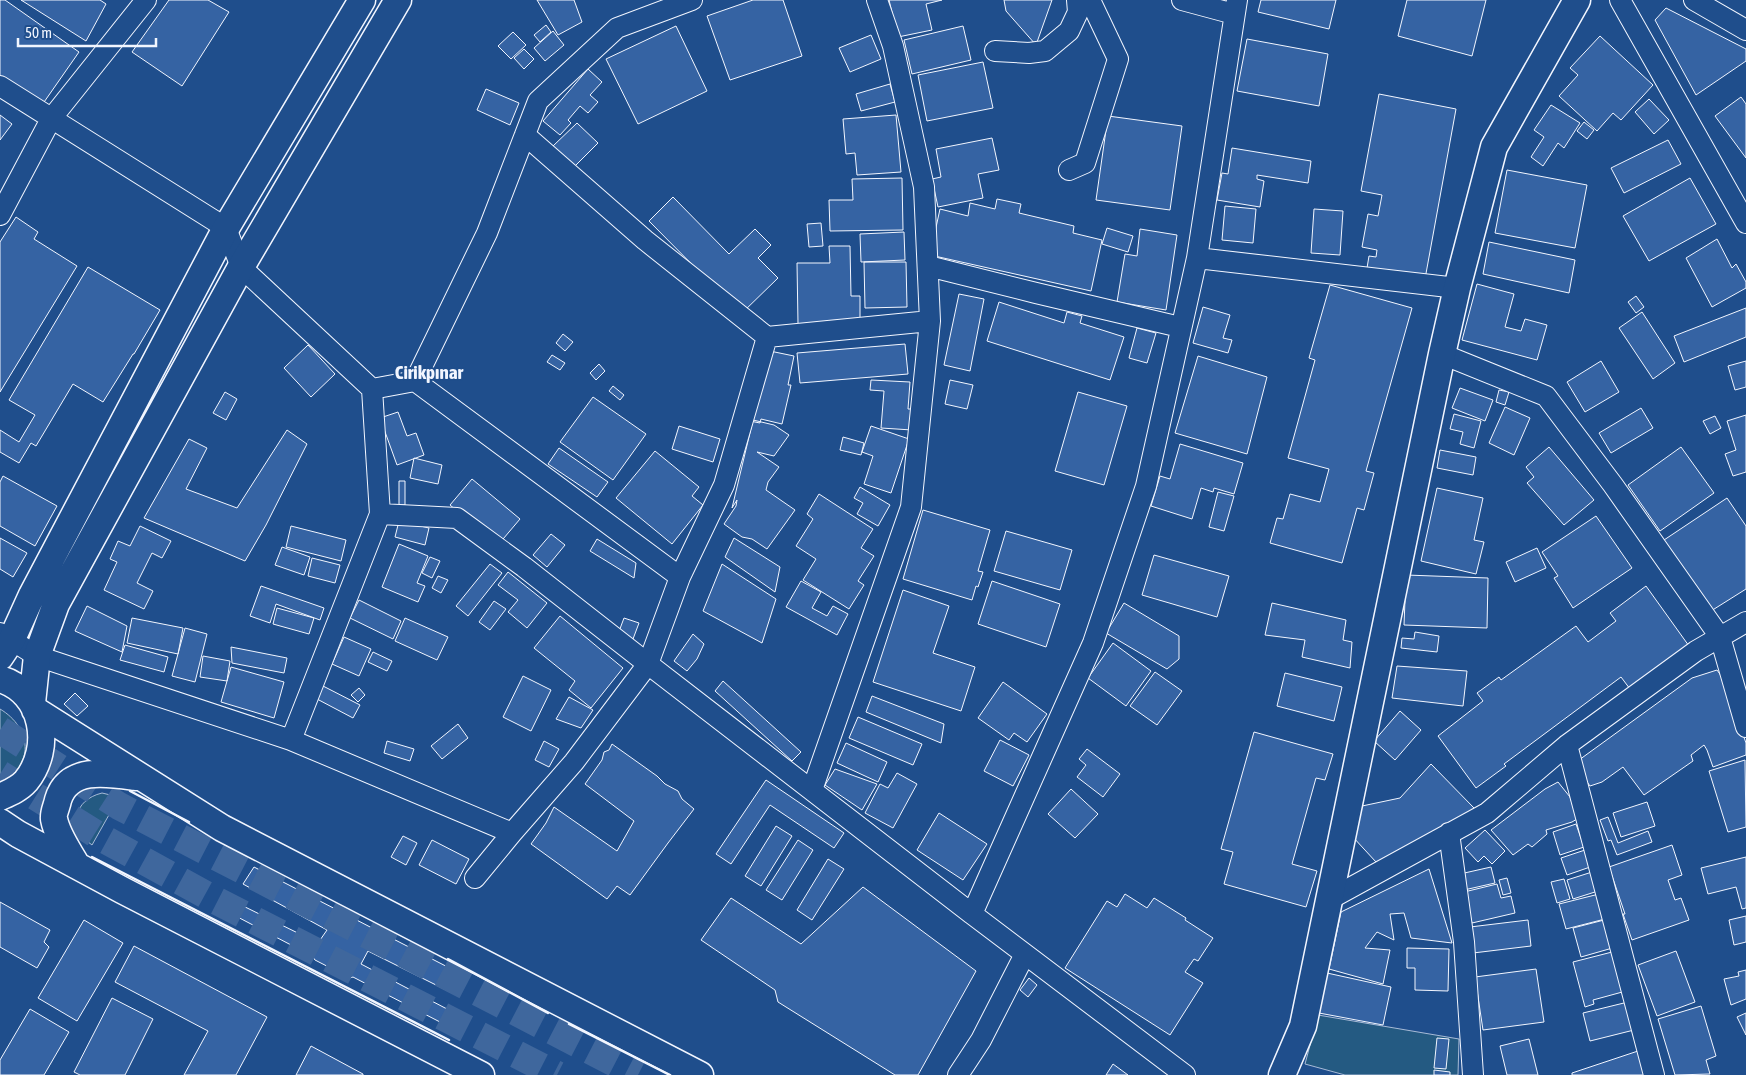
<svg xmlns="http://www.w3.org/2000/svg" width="1746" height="1075" font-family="'Asap Condensed',sans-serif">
<rect width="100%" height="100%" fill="#1f4e8c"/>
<!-- green -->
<path fill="#245a82" stroke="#a8bbd7" d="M0 709C32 728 35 766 0 783Z
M102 793 119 797 92 845C68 828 73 800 102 793Z
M1318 1015 1459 1039 1458 1075H1345L1305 1064Z"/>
<!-- building -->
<path fill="#3563a3" stroke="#f2f6ff" d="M0 0H5L79 52 42 105 0 76Z
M21 0H100L106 4 86 41Z
M169 0H208L229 12 182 86 132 52Z
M537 0H574L582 22 558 35Z
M753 0H783L802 56 730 80 707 16Z
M889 0H942L926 4 932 30 898 37Z
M1004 0H1052L1036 45 1006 11Z
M1261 0H1336L1329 29 1258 12Z
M1407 0H1486L1472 56 1398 36Z
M1666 8 1746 49V61L1696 95 1655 20Z
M546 25 551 32 540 42 534 35Z
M676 26 707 91 638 124 606 59Z
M963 26 971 60 912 74 904 40Z
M553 31 564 45 545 61 534 48Z
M513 32 526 45 511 59 498 46Z
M871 35 881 59 850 72 839 48Z
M1600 36 1653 85 1621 120 1613 113 1597 131 1559 96 1578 75 1570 68Z
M1247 39 1328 54 1319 106 1237 91Z
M524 49 534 59 524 69 514 58Z
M983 62 993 108 927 121 918 75Z
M588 69 602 82 590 95 598 102 588 113 580 106 568 120 571 123 560 135 543 121Z
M890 84 895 102 861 111 856 94Z
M486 89 519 103 510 125 477 110Z
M1379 94 1456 109 1425 279 1367 268 1369 256 1376 257 1377 250 1362 247 1368 214 1378 216 1382 195 1361 191Z
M1741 97 1746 104V158L1715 116Z
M1649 99 1669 120 1654 134 1635 112Z
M1551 105 1580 123 1564 148 1558 143 1543 166 1531 157 1544 137 1534 130Z
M0 115 12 124 0 140Z
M896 115 901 172 857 175 855 153 846 154 843 119Z
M1108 116 1182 126 1170 210 1096 200Z
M1584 122 1594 130 1587 139 1577 131Z
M577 123 598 143 574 167 553 146Z
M992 138 999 170 978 174 983 198 938 207 932 179 941 177 936 149Z
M1668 140 1681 164 1624 193 1611 168Z
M1232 148 1311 161 1308 183 1257 175V179L1264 181 1260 207 1217 200 1222 173 1228 174Z
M1507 170 1587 185 1575 248 1495 233Z
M902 178 903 230 830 231 829 200H853L852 179Z
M1690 178 1716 224 1649 261 1623 216Z
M673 197 729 254 755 229 771 245 758 258 778 278 741 314 649 221Z
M997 199 1021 204 1019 213 1074 226 1073 233 1102 240 1091 291 930 255 940 209 968 216 970 203 995 209Z
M1225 206 1256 209 1253 243 1222 240Z
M1314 209 1343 211 1340 255 1311 253Z
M16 217 38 232 34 239 77 266 0 392V242Z
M821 223 823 246 809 247 807 224Z
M1107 228 1133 236 1128 252 1102 244Z
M1140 229 1177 235 1166 310 1117 302 1125 254 1137 256Z
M904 232 905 260 861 262 860 234Z
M1717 239 1732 268 1736 264 1746 282V288L1712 307 1686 258Z
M1489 242 1575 260 1569 293 1483 274Z
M829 246H850L851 296H860V323L798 324 797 263H830Z
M864 262H906L907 307 865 308Z
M88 267 160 310 134 354H133L103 402 73 384 36 446 31 443 19 463 0 452V430L19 442 35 415 9 400Z
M1477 284 1514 294 1505 327 1521 331 1525 319 1547 325 1537 360 1462 340Z
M1330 285 1412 308 1366 471 1374 473 1364 510 1357 508 1342 563 1270 543 1277 518 1283 519 1290 494 1320 502 1329 469 1288 458 1315 360 1309 358Z
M959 294 984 299 970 371 944 365Z
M1636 296 1644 307 1636 313 1628 302Z
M999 302 1064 323 1067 312 1082 316 1080 323 1124 337 1110 380 987 341Z
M1203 307 1230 315 1223 338 1232 340 1228 353 1193 343Z
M1746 308V337L1684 362 1674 336Z
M1642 312 1675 363 1653 379 1619 328Z
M1137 328 1156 333 1147 363 1129 358Z
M563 334 573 342 565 351 556 343Z
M905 344 908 374 800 383 797 353Z
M308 345 335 374 311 397 284 368Z
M765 350 794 356 788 385H791L782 424 761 419 760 423 750 421Z
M552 355 565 363 560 370 547 362Z
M1198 356 1267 377 1247 454 1175 433Z
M1601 361 1619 392 1585 412 1567 382Z
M1746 361V387L1735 390 1728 366Z
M599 364 605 371 596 380 590 373Z
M871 380 910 382 908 409H913L912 430 881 428 884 391 870 390Z
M950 380 973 385 967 409 945 404Z
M613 386 624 395 620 400 609 391Z
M1460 388 1493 400 1485 421 1452 408Z
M1499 390 1509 392 1505 405 1496 402Z
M225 392 237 399 226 420 213 413Z
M1078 392 1127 406 1104 485 1055 471Z
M593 397 646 434 613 480 560 442Z
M1505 407 1530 418 1514 455 1489 443Z
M1641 408 1653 428 1611 453 1599 433Z
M398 412 407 436 416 433 424 455 397 465 380 418Z
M1454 414 1481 421 1474 448 1460 444 1463 432 1450 429Z
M1746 415V472L1733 476 1725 454 1736 450 1727 421Z
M1715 416 1721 428 1710 434 1703 421Z
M753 420 774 425 789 435 774 456 757 452 779 467 768 482 766 490 795 510 767 549 752 539 742 537 724 524 736 506 737 500 732 508Z
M679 426 720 439 713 462 672 449Z
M871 426 909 439 891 493 864 484 873 456 862 452Z
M287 430 307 444 266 525 245 561 144 518 189 439 207 448 186 489 237 508Z
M843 437 864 443 861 455 840 450Z
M1180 444 1243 463 1234 494 1214 488 1213 492 1201 488 1192 519 1151 506 1160 476 1170 479Z
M1549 447 1594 500 1564 525 1527 483 1534 477 1526 467Z
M1681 447 1714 493 1660 531 1628 485Z
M559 448 608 482 597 497 548 464Z
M1440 450 1476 457 1473 475 1437 468Z
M655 451 699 487 692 496 703 505 672 544 616 498Z
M414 458 442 465 438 484 410 478Z
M3 476 57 506 35 546 0 526V482Z
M472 479 520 519 498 545 450 505Z
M399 481H405V505H399Z
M860 487 890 505 878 526 857 514 863 503 854 498Z
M1437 488 1483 498 1474 540 1484 542 1476 574 1421 561Z
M1218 492 1234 496 1224 531 1209 527Z
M819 494 873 529 861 548 874 556 858 581 864 585 849 609 803 580 816 559 796 546 813 519 807 514Z
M1727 498 1746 526V589L1711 611 1664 540Z
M923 510 990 530 978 571 983 572 978 587 976 586 972 600 903 579Z
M1596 516 1632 568 1573 608 1554 578 1558 576 1542 552Z
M399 521 429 528 425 545 395 537Z
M140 526 171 541 162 558 152 553 137 583 153 591 144 609 104 590 117 562 110 559 118 541 130 546Z
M291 526 346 540 341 561 286 547Z
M1006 531 1072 550 1060 590 994 571Z
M551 534 565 545 547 567 533 555Z
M0 538 27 553 13 577 0 569Z
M734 538 780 567 775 592 725 557Z
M597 539 636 563 634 578 590 551Z
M399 544 428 556 417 583 425 586 418 602 382 587Z
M282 547 310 557 304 575 275 565Z
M1537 548 1546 568 1515 582 1506 562Z
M1154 555 1229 576 1217 617 1142 595Z
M430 557 440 561 432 578 422 573Z
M312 558 340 565 335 583 308 576Z
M490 564 502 573 468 616 456 606Z
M722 564 776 599 762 643 703 611Z
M508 572 547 603 527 628 508 612 518 600 498 585Z
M1406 575 1488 578 1487 628 1404 625Z
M438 576 448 580 441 593 432 588Z
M801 581 821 592 812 608 827 616 833 606 848 614 837 635 786 607Z
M992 581 1060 604 1046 647 978 624Z
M261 586 324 608 320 620 276 604 270 623 250 616Z
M1646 586 1689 646 1630 689 1621 677 1504 764 1506 766 1476 788 1438 736 1483 701 1477 693 1499 677 1501 680 1576 626 1588 642 1616 621 1610 613Z
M903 590 949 606 933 653 975 667 961 711 873 682Z
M359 600 401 621 393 639 350 618Z
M494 601 506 609 490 630 479 622Z
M1124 603 1179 636V659L1167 669 1106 633Z
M1272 603 1346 620 1343 640 1352 642 1350 668 1302 657 1305 640 1265 635Z
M87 606 127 626 122 652 75 631Z
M277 608 314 618 309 634 273 624Z
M560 616 623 668 591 708 569 690 575 681 534 648Z
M132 618 183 628 178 654 127 643Z
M405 618 448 637 437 660 395 641Z
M624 618 639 623 633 639 618 634Z
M185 628 207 634 195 682 172 676Z
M1415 632 1439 636 1437 652 1401 648 1402 638 1414 639Z
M693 634 704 644 697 659 687 671 674 661Z
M344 637 371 649 359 676 332 664Z
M1113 643 1151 671 1126 706 1088 678Z
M125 645 168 657 164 672 120 660Z
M231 647 287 658 284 673 232 663Z
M373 652 392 661 387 671 368 662Z
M203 656 230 661 227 681 200 677Z
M1397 666 1467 671 1463 706 1392 698Z
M231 667 284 682 274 718 221 702Z
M1717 670 1724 680 1746 743V755L1713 767 1707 750 1704 745 1691 755 1693 761 1644 795 1623 767 1602 782 1590 786 1585 779 1579 760 1692 678Z
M1155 672 1182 691 1157 725 1130 706Z
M1285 673 1342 687 1334 721 1277 706Z
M523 676 551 690 531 731 503 717Z
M723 681 801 752 792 761 715 691Z
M1003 682 1047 714 1027 742 1014 733 1009 740 978 718Z
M323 686 360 705 353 718 317 699Z
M359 688 365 695 358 702 351 695Z
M75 693 88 706 77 716 64 704Z
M872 696 944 724 941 743 866 712Z
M569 697 593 710 581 728 556 719Z
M1400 711 1421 730 1395 760 1374 741Z
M858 717 922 744 913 765 849 738Z
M458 724 468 738 442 759 431 746Z
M1254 732 1333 754 1325 780 1316 778 1292 864 1317 871 1306 907 1224 884 1233 852 1221 849Z
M1000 740 1029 755 1013 786 984 771Z
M387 741 414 749 410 761 384 753Z
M544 741 559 749 549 767 535 760Z
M846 743 887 762 878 782 837 763Z
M612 744 657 776 665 784 678 791 682 799 694 809 668 843 630 895 617 886 607 899 531 844 546 823 554 807 617 851 634 821 585 784 602 760 604 752 609 750Z
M1087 749 1120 774 1103 797 1077 777 1086 765 1079 759Z
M1745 760 1746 827 1728 832 1709 771Z
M1431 764 1474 808 1462 819 1433 838 1376 862 1352 836 1362 806 1400 798Z
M835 769 877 784 862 810 825 785Z
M897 773 917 784 893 828 865 813 880 784 888 788Z
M766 780 844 833 834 848 770 805 731 864 716 854Z
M1558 782 1570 797 1577 819 1572 822 1546 830 1547 834 1532 847 1528 844 1513 855 1491 830 1545 789Z
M1071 789 1098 814 1075 838 1048 814Z
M1647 802 1655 826 1621 837 1613 813Z
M939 813 987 844 963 880 917 850Z
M1608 817 1618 843 1648 831 1652 842 1617 855 1611 840 1608 841 1600 820Z
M1576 824 1584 847 1560 855 1553 832Z
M776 826 792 836 761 886 745 876Z
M1485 830 1505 851 1492 864 1484 856 1478 862 1465 848Z
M403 836 417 843 406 865 391 857Z
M432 840 469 859 456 884 419 865Z
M798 840 813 850 782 900 766 890Z
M1672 845 1682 875 1668 880 1675 900 1681 898 1689 920 1632 940 1623 914H1625L1609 867Z
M1588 849 1593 866 1567 875 1561 858Z
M1746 857V908L1742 909 1736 887 1708 894 1701 868Z
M828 859 844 869 812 920 797 910Z
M254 867 465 976 454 994 368 951 361 964 447 1009 440 1022 353 977 350 978 315 960 312 956 230 913 233 901 318 943 327 930 243 884Z
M1491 867 1495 883 1464 890 1460 874Z
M1429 869 1452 943 1411 938 1404 913 1390 914 1394 940 1377 932 1365 948 1390 950 1383 984 1329 969 1341 912Z
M1592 872 1598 891 1573 899 1567 880Z
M1507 878 1511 893 1503 895 1499 880Z
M1564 879 1570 899 1557 903 1551 882Z
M1497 884 1501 898 1511 896 1515 913 1472 923 1464 892Z
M863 887 976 971 918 1075H895L778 1002 775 990 701 940 731 898 801 944Z
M1125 894 1147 908 1154 898 1186 918 1185 920 1213 938 1198 961 1194 959 1185 972 1203 983 1170 1035 1065 968 1107 901 1117 907Z
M1599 894 1605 919 1566 929 1559 904Z
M0 902 50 930 44 942 49 947 37 968 0 947Z
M1746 916V942L1734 945 1729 920Z
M1608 919 1616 947 1581 957 1573 928Z
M84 920 123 943 77 1021 38 998Z
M1528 920 1531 946 1473 953 1470 927Z
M134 946 267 1017 236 1075H184L208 1031 115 982Z
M1407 948 1449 949 1448 991 1415 990V968H1407Z
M1616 951 1626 991 1593 1000 1594 1004 1585 1007 1573 962Z
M1676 951 1695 1002 1657 1016 1638 965Z
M1536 969 1544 1022 1483 1030 1475 977Z
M1746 970V999L1731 1005 1724 979 1739 976 1738 972Z
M1327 973 1391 987 1383 1025 1319 1013Z
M1029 978 1037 985 1028 997 1020 990Z
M112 998 153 1019 125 1075H80L74 1072Z
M1628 1002 1634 1030 1590 1041 1583 1013Z
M1701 1006 1716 1056 1706 1060 1710 1074 1675 1075 1658 1019Z
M30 1009 69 1032 44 1075H0V1060Z
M1746 1013V1035L1737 1017Z
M1437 1038 1449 1039 1446 1069 1434 1068Z
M1529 1039 1538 1075H1507L1500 1046Z
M311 1046 363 1074V1075H296Z
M1641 1050 1649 1075H1572V1073Z
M1113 1064 1128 1075H1106Z
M1434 1070 1450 1072V1075H1434Z"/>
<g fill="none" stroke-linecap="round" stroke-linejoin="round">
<!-- highway-tunnel -->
<path stroke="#3f679d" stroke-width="28" stroke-dasharray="28 14" stroke-linecap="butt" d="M0 730 119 806 638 1075
M0 774 104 839 217 901 557 1075"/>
<defs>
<path id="minor" d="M692 0 617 28 538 101 487 233 415 381 680 577 648 664 972 914
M1182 0 1234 14
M1620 0 1746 223
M1694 0 1746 30
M995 51 1029 53 1045 51 1069 31 1078 12 1077 0
M0 86 226 228 241 267 372 389 380 514 291 740
M525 135 645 240 767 337
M1069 170 1085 163 1118 59 1090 0
M0 215 51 119 146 0
M1197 258 1457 288
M928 266 1036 293 1180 327
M1442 354 1546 396 1613 485 1720 637 1746 727
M372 389 415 381
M680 577 724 485 767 337 930 321
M0 633 37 656 291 740 512 833 574 762 648 664 524 567 457 518 380 514
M1567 745 1654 1075
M812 790 911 507 930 321 924 187 893 46 877 0
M1449 833 1464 942 1473 1075
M475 878 512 833
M1330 899 1487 813 1567 745 1696 651 1746 622
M958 1075 981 1040 1025 954
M1185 1075 972 914 1093 643 1146 486 1197 258 1237 0"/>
<path id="major" d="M0 657 12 639 32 595 226 228 362 0
M0 679C44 692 53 748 26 781 19 789 9 793 0 797
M32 703 37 656 56 604 241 267 398 0
M35 710 222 828 700 1075
M0 822 18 834 122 890 481 1075
M76 864C68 850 57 835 54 819 53 813 57 806 58 800 68 766 108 773 135 777
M1282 1075 1303 1026 1442 354 1457 288 1494 147 1577 0"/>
</defs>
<!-- minor casing -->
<use href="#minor" stroke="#f2f6ff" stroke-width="22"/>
<!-- major casing -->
<use href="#major" stroke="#f2f6ff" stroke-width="29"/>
<!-- minor -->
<use href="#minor" stroke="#1f4e8c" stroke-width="20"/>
<!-- major -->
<use href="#major" stroke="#1f4e8c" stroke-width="26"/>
<!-- wall -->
<path stroke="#f2f6ff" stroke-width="2.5" d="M130 791 189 822
M92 857 449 1040
M448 959 548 1013
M569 1024 670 1075"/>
</g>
<g text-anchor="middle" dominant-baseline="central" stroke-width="4" stroke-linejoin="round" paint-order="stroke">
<!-- district labels -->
<g font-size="19" font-weight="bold" fill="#f2f6ff" stroke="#1f4e8c">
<text x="429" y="372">Cirikpınar</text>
</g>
</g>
<!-- scale -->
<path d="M18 38v8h138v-8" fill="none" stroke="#f2f6ff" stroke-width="2.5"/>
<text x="25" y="38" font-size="15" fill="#f2f6ff" stroke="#1f4e8c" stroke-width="4" paint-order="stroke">50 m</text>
</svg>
